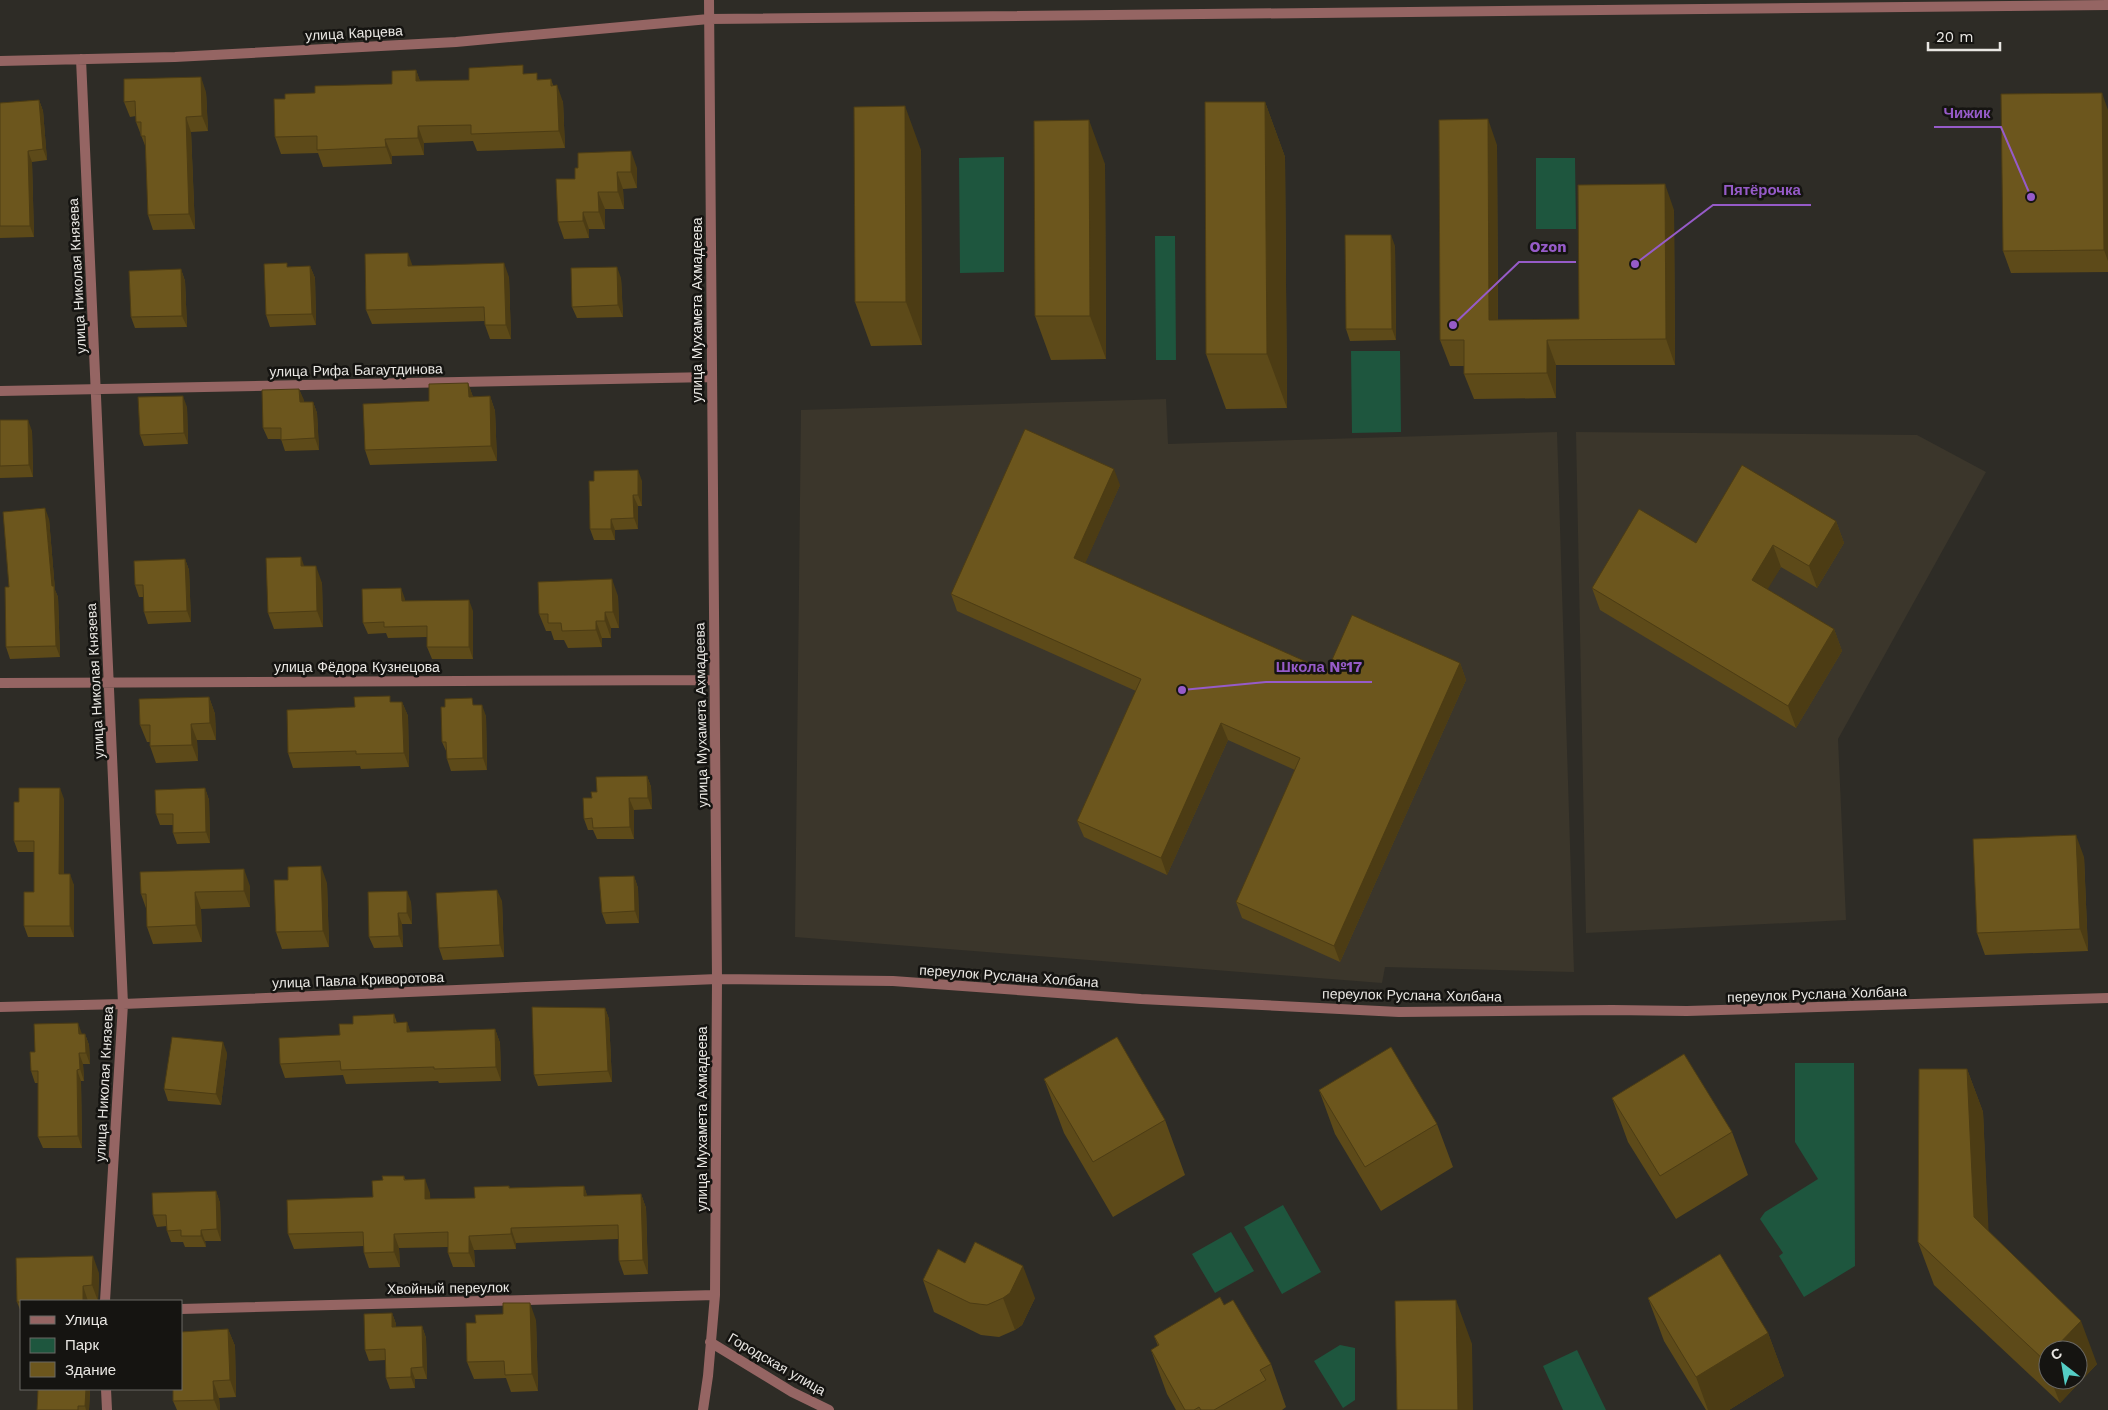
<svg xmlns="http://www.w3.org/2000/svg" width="2108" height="1410" font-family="'Work Sans',sans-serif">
<rect width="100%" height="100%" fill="#2e2c26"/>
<!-- built -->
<path fill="#3b362b" d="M1166 399 1168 444 1557 432 1574 972 1385 967 1382 983 795 937 801 410Z
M1576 432 1917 435 1986 472 1838 739 1846 920 1586 933Z"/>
<!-- green -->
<path fill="#1e563e" d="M1004 157V272L960 273 959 158Z
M1536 158H1575L1576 229H1536Z
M1155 236H1175L1176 360H1156Z
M1351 351H1400L1401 432 1352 433Z
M1795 1063H1854L1855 1266 1804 1297 1779 1256 1783 1253 1760 1219 1765 1212 1818 1179 1795 1142Z
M1283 1205 1321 1272 1282 1294 1244 1227Z
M1231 1232 1254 1271 1215 1293 1192 1254Z
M1340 1345 1355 1348V1400L1343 1408 1314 1361Z
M1577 1350 1606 1410H1563L1543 1366Z"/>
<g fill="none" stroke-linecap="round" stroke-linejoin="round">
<!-- minor -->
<path stroke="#956563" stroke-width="10" d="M81 59 123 1004 105 1301
M0 61 175 57 456 42 709 19 2108 5
M0 391 712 377
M0 683 714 680
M0 1007 123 1004 717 979 893 981 1141 999 1399 1012 1612 1010 1687 1011 2108 998
M181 1309 715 1295
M710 1342 792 1392 829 1410
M106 1389 107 1410
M703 1410 708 1376 715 1295 717 979 709 0"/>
</g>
<!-- wall -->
<path fill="#5d4a19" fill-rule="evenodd" d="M416 70 420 81 469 80 526 74 539 80 551 79 553 85 563 102 565 148 477 151 473 141 424 143V155L392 156V164L323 167 318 153 281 154 275 137 285 99 315 93 392 84Z
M206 92 208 131 191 132 195 229 153 230 148 215 146 148 136 122V116L130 117 124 102Z
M39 100 43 111 47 160 32 162 34 237 0 238V103Z
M1265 102 1285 157 1287 408 1226 409 1206 354Z
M2108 110V272L2011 273 2003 251Z
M1497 145 1498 320 1579 319 1674 210 1675 365H1556V398L1474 399 1464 374V366H1450L1440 340Z
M921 150 922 345 871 346 855 302Z
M1105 164 1106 359 1051 360 1035 316Z
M637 168V188L623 189 624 209H605V229H589V238L564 239 558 222 575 179Z
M1395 246 1396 340 1350 341 1346 329Z
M310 266 315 278 316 325 270 327 266 315 288 267Z
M412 266 509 277 511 339H490L485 325V321L372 324 366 310Z
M181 269 185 281 187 327 135 328 131 317Z
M621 278 623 317 577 318 572 307Z
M468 383 473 397 490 396 495 411 497 461 370 465 365 450 429 401Z
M299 389 304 402H313L317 413 319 450 285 451 281 439H268L263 428Z
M187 407 188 444 144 446 140 435Z
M0 420 32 431 33 477 0 478Z
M642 481V506H638V529L615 530V540H594L590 529Z
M1120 485 1085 563 1327 671 1460 663 1466 680 1340 962 1242 918 1236 902 1295 770 1228 740 1167 875 1084 837 1077 821 1136 691 957 611 951 594Z
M49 519 55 590 58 597 60 657 10 659 6 647 9 587Z
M1836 521 1844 543 1817 588 1781 567 1767 589 1834 629 1842 651 1796 728 1600 610 1592 588 1696 543Z
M185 559 189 570 191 622 148 624 144 612V597H139L135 585Z
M304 566 322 583 323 627 274 629 268 613Z
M618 596 619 628H611V638H602V647L568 648 564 640H554L551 631H546L539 614Z
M405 599V601L473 611V659H432L427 647V637L388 638 386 633 368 634 363 623Z
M209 697 215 714 216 740H197L198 761 156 763 150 746V742H147L140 725Z
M392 702H402L408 716 409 767 361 769 360 766 293 768 288 753 355 707Z
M475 705 486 716 487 770 451 771 447 759V753L442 742Z
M647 776 651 787 652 809 634 810V839H597L593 830H588L584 819 592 798 597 792Z
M205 788 209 800 210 843 177 844 173 833V825H160L156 814Z
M64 799V874L74 885V937H28L24 926 34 892V852H18L14 841Z
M2084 857 2088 951 1985 955 1977 933Z
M634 876 638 888 639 923 606 924 602 913Z
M327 883 329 947 282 949 276 932Z
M250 886V907L201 909 202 942 153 944 147 927V911L141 894Z
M502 901 504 957 443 960 439 948Z
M411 902 412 924H402L403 947 374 948 369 937Z
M605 1008 609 1019 612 1082 538 1086 534 1075Z
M394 1014 397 1023 407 1022 410 1032 495 1029 500 1043 501 1081 439 1083 438 1081 346 1084 343 1075 285 1078 280 1064 340 1035 353 1024Z
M82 1034H85L89 1045 90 1064H83L84 1081H81L82 1148H43L38 1137V1083H35L31 1071 35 1052Z
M227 1053 221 1105 168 1101 164 1089Z
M1967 1069 1983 1112 1988 1231 2097 1364 2060 1403 1934 1285 1918 1242ZM2048 1350 2078 1380H2048Z
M1044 1079 1165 1120 1185 1175 1113 1217 1064 1133Z
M1319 1090 1437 1124 1453 1167 1381 1211 1335 1134Z
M1612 1098 1732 1132 1748 1175 1676 1219 1628 1142Z
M404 1176 405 1179 430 1193V1199L475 1198 509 1186 510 1188 584 1186 587 1196 641 1194 646 1208 648 1274 624 1275 619 1261 618 1239 516 1243V1249L474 1250 475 1267H453L448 1253V1247L399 1248 400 1267 369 1268 364 1253V1246L294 1249 288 1234 373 1197 383 1180Z
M216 1191 220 1203 221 1241H205L206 1247H185L183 1242H171L167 1231V1226L157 1227 153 1215Z
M99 1273 98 1301H21V1312L17 1302Z
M923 1280 1035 1298 1022 1325 1015 1330 999 1337 981 1335 934 1312Z
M1648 1298 1768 1333 1784 1376 1729 1410H1706L1664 1341Z
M1224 1305 1271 1364 1286 1407 1282 1410H1176L1167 1394 1151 1350 1158 1346 1154 1336Z
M392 1313 396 1324V1327L422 1326 426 1338 427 1379H415V1388L390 1389 386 1378V1360L369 1361 365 1350Z
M536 1320 538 1391 511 1392 506 1378 474 1379 467 1362Z
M228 1329 235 1346 236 1397 219 1398 220 1410H177L173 1401Z
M90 1389 89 1410H37Z"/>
<!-- shaded-wall -->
<path fill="#4c3c14" d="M416 70 422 87 416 81Z
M201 77 206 92 208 131 202 116Z
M557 85 563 102 565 148 559 131Z
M2102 93 2108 110V261L2104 250Z
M39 100 43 111 47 160 43 149Z
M1265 102 1285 157 1287 408 1267 354Z
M905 106 921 150 922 345 906 302Z
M186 117 191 132 195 229 189 214Z
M1488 119 1497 145 1498 345 1489 320Z
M1089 120 1105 164 1106 359 1090 316Z
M418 126 424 143V155L418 138Z
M385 139 392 156V164L386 147Z
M28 151 32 162 34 237 30 226Z
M631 151 637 168V188L631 172Z
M617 172 623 189 624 209 618 192Z
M1665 184 1674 210 1675 365 1666 339Z
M598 192 605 209V229L599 212Z
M583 212 589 229V238L583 221Z
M1391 235 1395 246 1396 340 1392 329Z
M408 253 413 267 408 266Z
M504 263 509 277 511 339 506 325Z
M310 266 315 278 316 325 312 314Z
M617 267 621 278 623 317 618 305Z
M181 269 185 281 187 327 182 316Z
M1547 340 1556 365V398L1547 373Z
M468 383 473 397H469Z
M299 389 304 400V413L300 402Z
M183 396 187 407 188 444 184 433Z
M490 396 495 411 497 461 491 446Z
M313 402 317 413 319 450 315 438Z
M28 420 32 431 33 477 29 465Z
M1114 469 1120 485 1080 575 1074 558Z
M638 470 642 481V506L638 495Z
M633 495 638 506V529L634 518Z
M45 508 49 519 55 590 58 597 60 657 56 646 52 586Z
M611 519 615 530V540L611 529Z
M1836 521 1844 543 1817 588 1809 566Z
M1773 545 1781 567 1760 602 1752 580Z
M301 557 307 574 301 566Z
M185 559 189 570 191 622 187 611Z
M316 566 322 583 323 627 317 611Z
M612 579 618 596 619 628 613 612Z
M401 588 405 599 406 612 402 601Z
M469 600 473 611V659L469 647Z
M605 612 611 628V638L605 621Z
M596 621 602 638V647L596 630Z
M1834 629 1842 651 1796 728 1788 706Z
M1460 663 1466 680 1340 962 1334 946Z
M209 697 215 714 216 740 210 723Z
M402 702 408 716 409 767 404 753Z
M482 705 486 716 487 770 483 758Z
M1221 723 1228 740 1167 875 1161 858Z
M191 724 197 740 198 761 192 745Z
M647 776 651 787 652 809 648 798Z
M60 788 64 799V885L59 874Z
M205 788 209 800 210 843 206 832Z
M629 798 634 810V839L630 827Z
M2076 835 2084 857 2088 951 2080 929Z
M321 866 327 883 329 947 323 931Z
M244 869 250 886V907L244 891Z
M70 874 74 885V937L70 926Z
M634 876 638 888 639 923 635 911Z
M497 890 502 901 504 957 500 945Z
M407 891 411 902 412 924 407 913Z
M195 892 201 909 202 942 196 925Z
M398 913 402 924 403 947 399 936Z
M605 1008 609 1019 612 1082 608 1071Z
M407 1022 412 1036 407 1032Z
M78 1023 82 1034H79Z
M495 1029 500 1043 501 1081 496 1067Z
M85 1034 89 1045 90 1064 86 1053Z
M223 1042 227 1053 221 1105 216 1094Z
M79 1053 83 1064 84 1081 80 1069Z
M1967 1069 1983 1112 1990 1261 1974 1217Z
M77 1070 81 1081 82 1148 78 1136Z
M425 1179 430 1193 431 1214 425 1199Z
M584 1186 589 1201 584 1196Z
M216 1191 220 1203 221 1241 217 1229Z
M641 1194 646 1208 648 1274 643 1260Z
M511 1228 516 1243V1249L511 1234Z
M201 1230 205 1241 206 1247 201 1236Z
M394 1234 399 1248 400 1267 394 1252Z
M469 1236 474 1250 475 1267 469 1253Z
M93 1256 99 1273 98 1301 92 1285Z
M1023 1266 1035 1298 1022 1325 1015 1330 1003 1298Z
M83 1286 88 1301H83Z
M1456 1300 1472 1344 1473 1410H1458Z
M530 1303 536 1320 538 1391 532 1374Z
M392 1313 396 1324V1338L392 1327Z
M2081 1321 2097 1364 2060 1403 2051 1380H2078V1350H2053Z
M422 1326 426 1338 427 1379 423 1367Z
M228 1329 235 1346 236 1397 230 1380Z
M1768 1333 1784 1376 1729 1410H1708L1696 1377Z
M2048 1355V1371L2044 1360Z
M411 1368 415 1379V1388L411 1377Z
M213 1381 219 1398 220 1410H218L214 1400Z
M86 1389H90L89 1410H86L85 1406Z"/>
<!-- building -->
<path fill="#6c561d" stroke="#4c3c14" d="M523 65V74L537 73V80L551 79V86L557 85 559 131 471 134V125L418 126V138L385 139 386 147 317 150V136L275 137 274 99H285V94L315 93V86L392 84V71L416 70V81L469 80V68Z
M201 77 202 116 186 117 189 214 148 215 145 136H141V122H136L135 101 124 102V79Z
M2102 93 2104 250 2003 251 2001 94Z
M39 100 43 149 28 151 30 226H0V103Z
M1205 102H1265L1267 354H1206Z
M905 106 906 302H855L854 107Z
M1488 119 1489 320 1579 319 1578 185 1665 184 1666 339 1547 340V373L1464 374V340H1440L1439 120Z
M1089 120 1090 316H1035L1034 121Z
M631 151V172H617L618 192H598L599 212H583V221L558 222 556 179H575V168H578V153Z
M1345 235H1391L1392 329H1346Z
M408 253V266L504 263 506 325H485L484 307 366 310 365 254Z
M287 263V267L310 266 312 314 266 315 264 264Z
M617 267 618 305 572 307 571 268Z
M181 269 182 316 131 317 129 271Z
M468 383 469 397 490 396 491 446 365 450 363 404 429 401V384Z
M299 389 300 402H313L315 438 281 440V428H263L262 390Z
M183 396 184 433 140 435 138 397Z
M0 420H28L29 465 0 466Z
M1025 429 1114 469 1074 558 1327 671 1352 615 1460 663 1334 946 1236 902 1300 758 1221 723 1161 858 1077 821 1141 679 951 594Z
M1742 465 1836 521 1809 566 1773 545 1752 580 1834 629 1788 706 1592 588 1639 509 1696 543Z
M638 470V495H633L634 518 611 519V529H590L589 481H594V471Z
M45 508 52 586H54L56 646 6 647 5 587H9L3 512Z
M301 557V566H316L317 611 268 613 266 558Z
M185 559 187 611 144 612 143 585H135L134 561Z
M612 579 613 612H605V621H596V630L562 631 561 623H548V614H539L538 582Z
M401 588 402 601 469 600V647H427V626L384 627V622L363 623 362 589Z
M390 696V702H402L404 753 356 754V751L288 753 287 710 355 707 354 697Z
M209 697 210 723 191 724 192 745 150 746V725H140L139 699Z
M472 698 473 705H482L483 758 447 759 446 742H442L441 707H445V699Z
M647 776 648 798H629L630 827 593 828 592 818 584 819 583 798H592L591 792H597L596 777Z
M19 788H60L59 874H70V926H24V892H34V841H14V802H19Z
M205 788 206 832 173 833V814H156L155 790Z
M2076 835 2080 929 1977 933 1973 839Z
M321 866 323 931 276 932 274 880H288V867Z
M244 869V891L195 892 196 925 147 927 146 894H141L140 872Z
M634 876 635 911 602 913 599 877Z
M497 890 500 945 439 948 436 893Z
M407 891V913H398L399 936 369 937 368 892Z
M532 1007 605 1008 608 1071 534 1075Z
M394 1014V1023L407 1022V1032L495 1029 496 1067 434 1069V1067L341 1070 340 1061 280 1064 279 1038 340 1035 339 1024H353V1016Z
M78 1023 79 1034H85L86 1053H79L80 1069 77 1070 78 1136 38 1137V1071H31L30 1052H35L34 1024Z
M172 1037 223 1042 216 1094 164 1089Z
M1117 1037 1165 1120 1093 1162 1044 1079Z
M1391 1047 1437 1124 1365 1167 1319 1090Z
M1684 1054 1732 1132 1660 1176 1612 1098Z
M1919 1069H1967L1974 1217 2081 1321 2053 1350H2048V1355L2044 1360 1918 1242Z
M382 1176H404V1180L425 1179V1199L475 1198 474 1187 509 1186V1188L584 1186V1196L641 1194 643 1260 619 1261 618 1225 511 1228V1234L469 1236V1253H448V1232L394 1234V1252L364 1253 363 1232 288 1234 287 1200 373 1197 372 1181 383 1180Z
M216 1191 217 1229 201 1230V1236H181V1230L167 1231 166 1215H153L152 1193Z
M975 1242 1023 1266 1010 1293 1003 1298 987 1305 970 1303 923 1280 938 1249 965 1263Z
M1720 1254 1768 1333 1696 1377 1648 1298Z
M93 1256 92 1285 83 1286V1301L17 1302 16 1258Z
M1220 1297 1224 1305 1233 1300 1271 1364 1260 1370 1266 1380 1214 1410H1201L1199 1407 1194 1410H1185L1151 1350 1159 1345 1154 1336Z
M1456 1300 1458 1410H1397L1395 1301Z
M503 1303H530L532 1374 505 1375 504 1361 467 1362 466 1323H476L475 1315 503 1314Z
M392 1313V1327L422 1326 423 1367 411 1368V1377L386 1378 385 1349 365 1350 364 1314Z
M228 1329 230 1380 213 1381 214 1400 173 1401V1389H181V1332Z
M38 1389H86L85 1406H78V1410H37Z"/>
<g text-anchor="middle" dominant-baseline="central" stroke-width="5" stroke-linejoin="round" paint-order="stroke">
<!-- street labels -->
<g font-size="14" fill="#e9e7e3" stroke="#151411">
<text transform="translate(354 33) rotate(-3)">улица Карцева</text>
<text transform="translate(77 276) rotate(-93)">улица Николая Князева</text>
<text transform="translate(697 310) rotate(-90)">улица Мухамета Ахмадеева</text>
<text transform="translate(356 370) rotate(-1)">улица Рифа Багаутдинова</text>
<text x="357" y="667">улица Фёдора Кузнецова</text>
<text transform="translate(95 681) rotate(-93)">улица Николая Князева</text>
<text transform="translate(701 715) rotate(-91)">улица Мухамета Ахмадеева</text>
<text transform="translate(1009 976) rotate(4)">переулок Руслана Холбана</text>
<text transform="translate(358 980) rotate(-2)">улица Павла Криворотова</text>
<text transform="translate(1817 994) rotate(-2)">переулок Руслана Холбана</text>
<text transform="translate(1412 995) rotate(1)">переулок Руслана Холбана</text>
<text transform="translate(104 1084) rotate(-87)">улица Николая Князева</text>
<text transform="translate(702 1119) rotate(-90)">улица Мухамета Ахмадеева</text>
<text transform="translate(448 1288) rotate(-1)">Хвойный переулок</text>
<text transform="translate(777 1364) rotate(30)">Городская улица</text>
</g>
</g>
<!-- callouts -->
<path fill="none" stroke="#965bc8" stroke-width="2" d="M2031 197L2001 127H1934M1635 264L1713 205H1811M1453 325L1519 262H1576M1182 690L1266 682H1372"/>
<g fill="#965bc8" stroke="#151411" stroke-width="2">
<circle cx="2031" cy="197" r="5"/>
<circle cx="1635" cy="264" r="5"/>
<circle cx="1453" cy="325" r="5"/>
<circle cx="1182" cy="690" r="5"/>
</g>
<g font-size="15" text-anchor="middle" font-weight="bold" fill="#965bc8" stroke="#151411" stroke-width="5" stroke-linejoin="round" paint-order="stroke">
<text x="1967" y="118">Чижик</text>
<text x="1762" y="195">Пятёрочка</text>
<text x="1548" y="252">Ozon</text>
<text x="1319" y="672">Школа №17</text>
</g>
<!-- legend -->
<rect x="20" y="1300" width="162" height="90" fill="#151411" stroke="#6a6865"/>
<rect x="30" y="1316" width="25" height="8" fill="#956563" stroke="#6a6865"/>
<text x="65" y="1325" font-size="15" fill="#e9e7e3">Улица</text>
<rect x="30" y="1338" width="25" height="15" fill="#1e563e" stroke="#6a6865"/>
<text x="65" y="1350" font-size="15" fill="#e9e7e3">Парк</text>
<rect x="30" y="1362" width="25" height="15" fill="#6c561d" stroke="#6a6865"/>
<text x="65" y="1375" font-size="15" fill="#e9e7e3">Здание</text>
<!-- north arrow -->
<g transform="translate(2063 1365) rotate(329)"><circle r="24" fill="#151411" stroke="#6a6865"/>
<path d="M0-4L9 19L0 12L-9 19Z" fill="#55cec5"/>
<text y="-8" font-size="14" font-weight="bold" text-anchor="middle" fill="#e9e7e3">С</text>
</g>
<!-- scale -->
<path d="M1928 42v8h72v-8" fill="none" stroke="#e9e7e3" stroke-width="2.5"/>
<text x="1936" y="42" font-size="15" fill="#e9e7e3" stroke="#151411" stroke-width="4" paint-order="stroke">20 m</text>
</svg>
